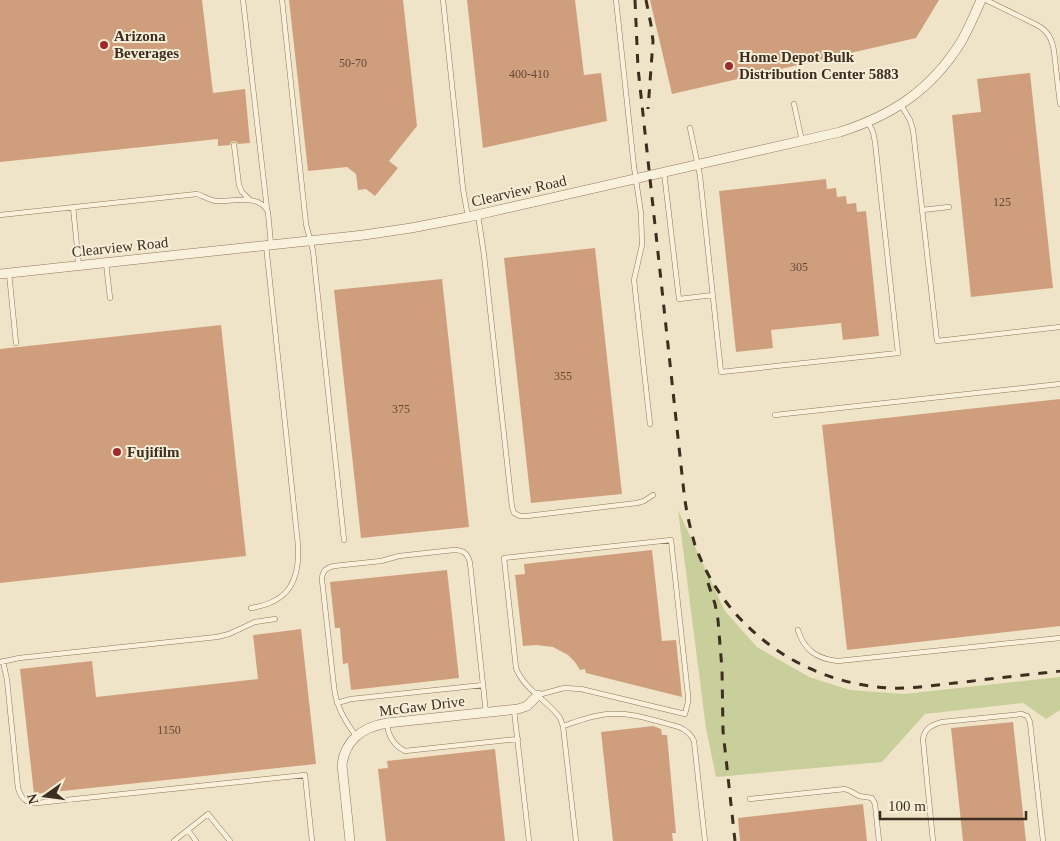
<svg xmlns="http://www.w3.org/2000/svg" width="1060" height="841" font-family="Georgia,serif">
<rect width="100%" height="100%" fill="#f0e4c8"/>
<!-- green -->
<path fill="#c9cf9b" d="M678 510 725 611 757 647 809 677 850 690 904 694 1060 677V710L1046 719 1023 703 925 714 882 762 716 777 706 728Z"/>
<!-- building -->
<path fill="#cf9f7d" d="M0 0H202L213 93 245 89 250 143 238 144 237 142 234 141 231 142 230 145 218 146V139L0 162Z
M289 0H403L417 126 389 161 398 168 375 196 366 189 358 190 356 174 347 167 308 171Z
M467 0H575L584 75 601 73 607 121 483 148Z
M650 0H939L916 38 672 94Z
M1030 73 1053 288 971 297 952 115 981 112 977 79Z
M826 179 827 189 836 188 837 197 846 196 847 204 856 203 857 212 866 211 879 336 843 340 841 323 771 330 773 348 736 352 719 191Z
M595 248 622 494 531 503 504 258Z
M442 279 469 527 361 538 334 290Z
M221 325 246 556 0 583V349Z
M1060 399V626L847 650 822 425Z
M652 550 662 641 676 640 682 697 586 673 585 669 580 670 575 662 568 655 553 647 536 645 523 646 515 575 525 574 524 564Z
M447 570 459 678 351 690 348 663 343 664 340 628H335L330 582Z
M301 629 316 764 34 794 20 669 92 661 96 697 258 679 253 635Z
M1013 722 1026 841H963L951 728Z
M653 726 661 729 662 735H667L676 833H672L673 841H613L601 732Z
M495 749 505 841H386L378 769 388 768 387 761Z
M863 804 867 841H740L738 818Z"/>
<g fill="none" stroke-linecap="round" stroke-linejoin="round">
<defs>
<path id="lane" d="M243 0 267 209
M282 0 306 224 313 251 344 540
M443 0 463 189 468 217
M616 0 634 167 641 213 642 245 634 280 650 424
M986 0 1037 25C1048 31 1052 39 1054 51L1060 104
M794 104 802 141
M901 105 910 120 913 130 937 341 1060 327
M690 128 700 176 721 372 898 353 875 142 873 132 868 122
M234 145 239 185 242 192 250 200
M664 172 679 299 713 295
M73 207 79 266
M922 210 949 207
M0 215 197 194C203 196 209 200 216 201 232 202 259 193 268 212L271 245
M478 215 484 255 512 507 514 513 520 516H527L637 503 644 501 653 495
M106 263 110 298
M9 273 16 343
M775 415 1060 384
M251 608C289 602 300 581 298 545L266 245
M798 630C804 650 817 659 838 661L1060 638
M3 661 7 680 18 788C21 798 26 804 37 803L305 775 312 841
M1 662 19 658 217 637 229 634 255 622 275 619
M538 695 564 688 581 689 685 714 688 702V695L671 540 504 558 516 668C523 687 543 698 556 713L560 718 563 726 576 841
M337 703 351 699 483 685
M514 710 529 841
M387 723C388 736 393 745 405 751L518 739
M563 726C578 721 593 715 609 714 632 712 656 721 679 727 686 730 691 734 694 741L705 841
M356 736C345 721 336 706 334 687L322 580C322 572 325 568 334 566L381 561 399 556 454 550C464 550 468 554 470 563L486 713
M750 799 845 789 850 791 859 796 872 798 875 804 879 841
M188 830 196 841
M174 841 208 814 230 841
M933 841 923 740C924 729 931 725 942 722L1022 714 1027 716 1030 722 1043 841"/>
<path id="street" d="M0 274 364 235 411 228 468 217 840 132C893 115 931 90 961 42 969 28 975 14 981 0
M350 841 342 765C345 740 363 727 387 723L518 709 527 706 538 695"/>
</defs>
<!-- lane casing -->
<use href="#lane" stroke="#8d765c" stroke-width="5.5"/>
<!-- street casing -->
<use href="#street" stroke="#8d765c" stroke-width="10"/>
<!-- lane -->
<use href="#lane" stroke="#faf1dc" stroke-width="4.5"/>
<!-- street -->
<use href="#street" stroke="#faf1dc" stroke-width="9"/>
<!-- rail -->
<path stroke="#3d2e20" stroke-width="3" stroke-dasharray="9 9" stroke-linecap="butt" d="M635 0 638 68 684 493C686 510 690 528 695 545 725 628 803 684 891 688 912 689 934 685 955 683 990 679 1025 675 1060 671
M646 0 651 25 653 41 648 109
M708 583 715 604 718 620 722 669 723 731 735 841"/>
</g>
<!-- markers -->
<g fill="#9e2a2b" stroke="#f7eed8" stroke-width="2">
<circle cx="104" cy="45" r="5"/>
<circle cx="729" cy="66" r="5"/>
<circle cx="117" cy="452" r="5"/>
</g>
<g text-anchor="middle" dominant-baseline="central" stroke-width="4" stroke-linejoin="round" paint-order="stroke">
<!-- number labels -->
<g font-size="12" fill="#624a37">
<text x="353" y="63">50-70</text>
<text x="529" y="74">400-410</text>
<text x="1002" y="202">125</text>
<text x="799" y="267">305</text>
<text x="563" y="376">355</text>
<text x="401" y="409">375</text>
<text x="169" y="730">1150</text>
</g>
<!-- poi labels -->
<g font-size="15" font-weight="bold" fill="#3d2e20" stroke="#f7eed8" text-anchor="start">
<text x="114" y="36">Arizona<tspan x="114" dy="17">Beverages</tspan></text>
<text x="739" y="57">Home Depot Bulk<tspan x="739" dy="17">Distribution Center 5883</tspan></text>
<text x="127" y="452">Fujifilm</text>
</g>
<!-- street labels -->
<g font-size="15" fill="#3d2e20" stroke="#f7eed8">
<text transform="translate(519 191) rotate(-13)">Clearview Road</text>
<text transform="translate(120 247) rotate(-6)">Clearview Road</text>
<text transform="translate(422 706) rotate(-7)">McGaw Drive</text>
</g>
</g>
<!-- north arrow -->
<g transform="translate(45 796) rotate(256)" stroke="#f7eed8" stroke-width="4" paint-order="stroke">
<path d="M0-4L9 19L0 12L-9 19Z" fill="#3d2e20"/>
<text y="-8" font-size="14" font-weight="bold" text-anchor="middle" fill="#3d2e20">N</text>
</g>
<!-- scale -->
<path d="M880 811v8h146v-8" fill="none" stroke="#3d2e20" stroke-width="2.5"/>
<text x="888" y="811" font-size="15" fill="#3d2e20" stroke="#f7eed8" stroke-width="4" paint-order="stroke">100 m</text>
</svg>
